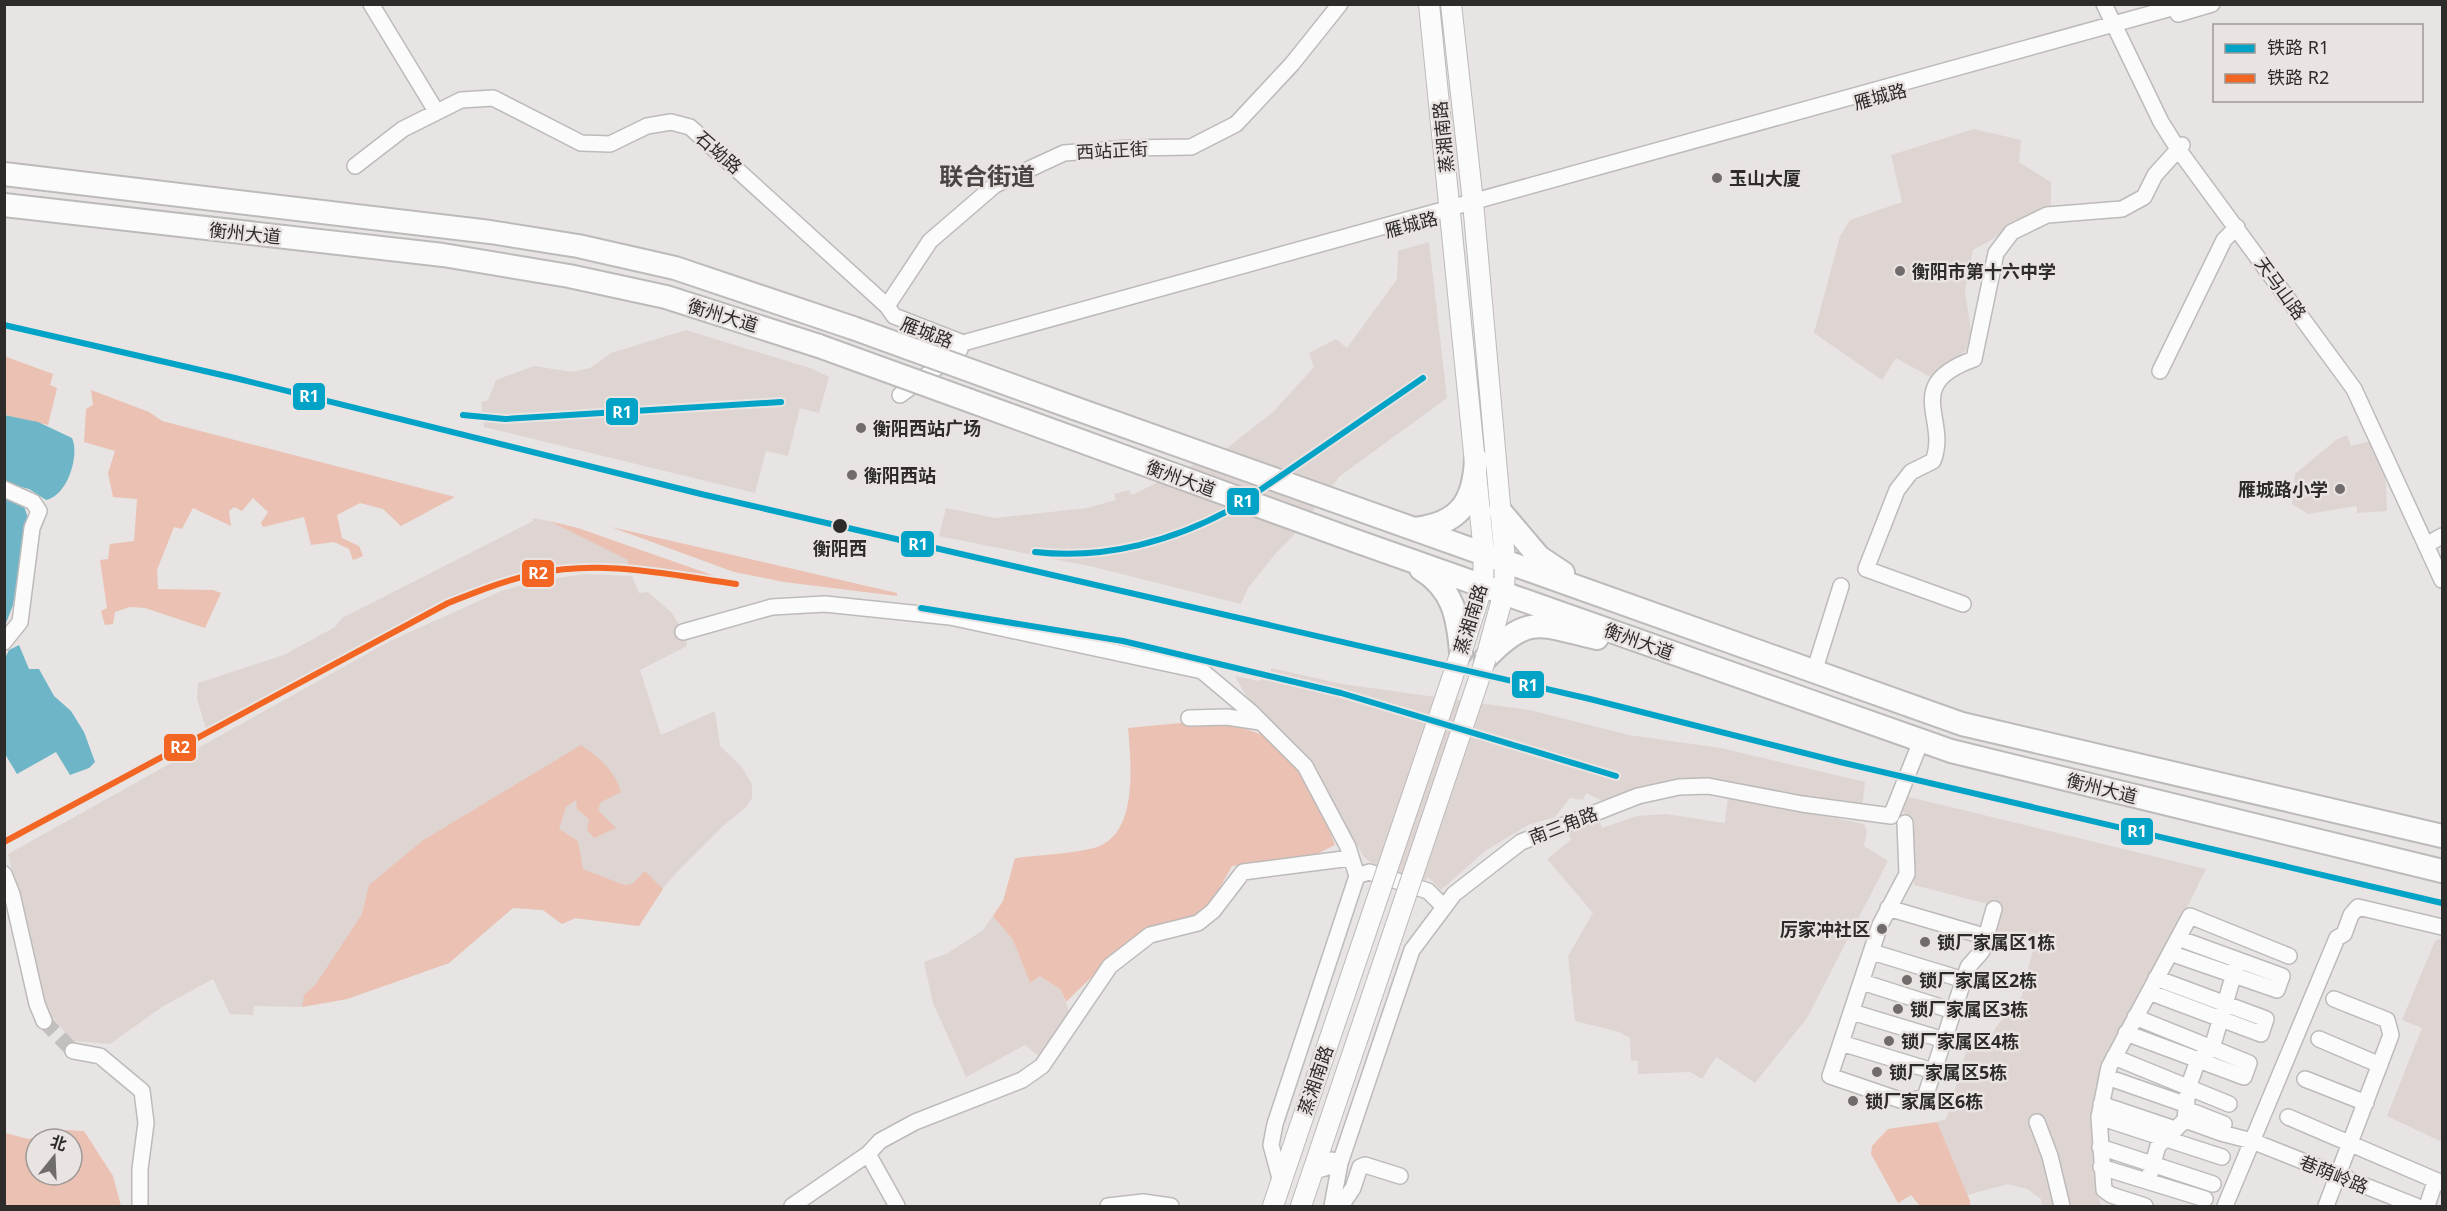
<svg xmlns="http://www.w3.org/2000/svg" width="2447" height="1211" font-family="'Noto Sans','Noto Sans SC',sans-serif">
<rect width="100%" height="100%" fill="#e7e4e3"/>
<!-- built -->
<path fill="#ded5d2" d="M1974 129 2021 140 2019 162 2051 182V207L2011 225 1993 239 1973 250 1965 291 1971 332 1966 350 1932 378 1896 358 1882 380 1814 333 1840 236 1850 220 1902 202 1891 155Z
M1429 242 1447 398 1340 476 1294 535 1276 553 1248 588 1241 604 1094 567 939 536 946 508 995 518 1087 508 1116 500 1114 494 1129 490 1132 495 1227 448 1273 412 1314 367 1309 353 1336 339 1347 348 1397 279 1398 251Z
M686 330 813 369 829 377 819 413 800 408 788 456 766 451 755 493 484 427 481 402 488 400 496 380 534 366 572 372 590 368 611 353Z
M2347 435 2351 446 2371 441 2385 468 2387 511 2357 513V506L2308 514 2292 504 2295 474 2336 440Z
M533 518 549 521 629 560 628 566 586 565 536 571 458 594 206 729 197 699 198 683 284 655 335 627 342 618 533 521Z
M585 574 632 576 639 593 648 592 672 613 686 636 687 646 640 670 661 735 715 711 720 746 741 766 752 784V798L746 807 724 825 678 871 655 898 639 926 575 918 562 924 543 910 513 908 449 963 347 999 302 1007 254 1006 253 1015 230 1014 213 979 162 1007 110 1044 73 1041 51 1016 45 1007 8 854 390 641 501 591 532 582Z
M1271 668 1342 684 1530 710 1629 735 1721 748 1865 782 1863 800 1860 809 1704 782 1651 784 1604 802 1586 793 1583 800 1570 798 1555 817 1528 825 1485 851 1441 890 1428 877 1422 883 1375 866 1364 857 1318 776 1245 694 1235 676 1258 681 1270 674Z
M1728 796 1864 824 1867 831 1864 846 1888 861 1807 1018 1755 1083 1716 1057 1702 1079 1690 1072 1638 1074V1061L1631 1060 1630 1038 1619 1032 1575 1021 1568 956 1593 913 1547 859 1571 840 1566 829 1598 816 1602 828 1637 816 1666 814 1725 823Z
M1905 796 2206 869 2161 960 2096 1104 2093 1169 2101 1206H2042L2041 1199 2027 1189 2008 1184 1967 1195 1937 1122 1946 1119 1970 1038 1990 1042 1995 1028 2022 996 2034 944 1994 931 1999 907 1914 885 1910 817 1901 811Z
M993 916 1013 940 1030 983 1040 976 1061 990 1070 1014 1040 1057 1025 1045 966 1077 933 1003 924 962 946 954 982 931Z
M2439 939 2442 940V1142L2387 1116 2422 1028 2402 1020 2435 941Z"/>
<!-- green -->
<path fill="#eac1b2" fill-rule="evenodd" d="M4 356 53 374 50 385 57 388 48 425 5 415Z
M91 390 149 412 162 421 455 497 401 526 383 509 360 503 337 515 342 538 359 546 363 556 353 560 349 549 334 542 311 545 304 517 263 527 261 523 268 512 253 498 242 511 234 507 229 511 231 526 193 508 182 529 174 527 157 570 158 589 213 590 221 593 205 628 145 608 130 607 115 612 113 624 105 625 101 611 107 608 100 560 108 559 110 544 134 541 137 499 113 497 108 473 115 451 84 442 86 409 93 405Z
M549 521 578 528 715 576 628 566V560Z
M611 527 897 593V596L784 582 734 572Z
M1181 723H1228L1263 735 1298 765 1315 795 1335 845 1317 854 1232 866 1209 907 1198 916 1112 957 1066 1002 1061 990 1040 976 1030 983 1013 940 993 916 1003 901 1015 858C1040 855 1069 854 1094 848 1139 836 1131 763 1128 728Z
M581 745C600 758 614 770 621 792L601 802 598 810 616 828 594 838 587 830 589 819 577 809 576 800 566 807 559 829 578 841 583 869 624 885 632 884 645 871 663 889 639 926 575 918 562 924 543 910 513 908 449 963 347 999 302 1007 304 995 316 984 362 914 369 885 422 841Z
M1937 1122 1970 1201V1206H1920L1911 1195 1898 1203 1871 1154 1872 1146 1888 1129Z
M65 1130 84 1131 113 1176 121 1206H5V1133L28 1139ZM36 1139H72V1175H36Z"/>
<!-- water -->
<path fill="#6db5c7" d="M4 415 38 422 72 438C80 456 67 496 46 500L29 489 5 483Z
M5 498 24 506 28 518 13 605 5 626Z
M19 645 29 669H39L54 696 71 711 84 732 95 762 89 768 70 775 56 752 17 774 5 754V658L9 650Z"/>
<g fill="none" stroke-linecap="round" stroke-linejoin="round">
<!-- minor-tunnel -->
<path stroke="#c2bfbe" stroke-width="15" stroke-dasharray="15 8" stroke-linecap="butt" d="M44 1021 73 1051"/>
<defs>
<path id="minor" d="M371 4 436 111
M2104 4 2161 122 2178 149 2354 389 2442 580
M2178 14 2212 4
M355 166 403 129 461 100 493 98 581 143 610 144 647 126 671 122 690 127 887 306 894 316 963 343 2186 4
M887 306 930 241 995 185 1064 153 1129 148 1191 147 1236 124 1292 64 1340 4
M2160 371 2224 240 2237 227
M900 395 959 351 963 343
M4 489 33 502 39 511 32 528 20 622 4 642
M2426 545 2442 536
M1963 604 1866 569 1897 490 1911 472 1933 461C1950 419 1901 385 1974 359L1996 253 2012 232 2047 215 2122 209 2144 197 2155 175 2182 145
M683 632 772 607 825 604 950 617 1202 671 1252 713 1305 766 1348 847 1357 876 1275 1124 1271 1145 1281 1182
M1814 672 1841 586
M1189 718 1227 717 1260 722
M1905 823 1907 874 1880 925 1830 1076 1906 1102 1925 1097 1968 967 1982 951 1994 909
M4 874 12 894 37 1004 44 1021
M1357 876 1369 872 1428 891 1444 907
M1888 908 1987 937
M1872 952 1964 980
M2170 953 2277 990 2282 976 2178 938
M1862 982 1953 1011
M2149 992 2261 1034 2266 1019 2156 978
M1852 1012 1944 1040
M2126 1033 2244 1077 2249 1063 2135 1017
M2319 1039 2380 1065
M1841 1043 1933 1071
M73 1051 100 1056 142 1091 146 1123 140 1169V1206
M2114 1057 2229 1104
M2107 1077 2187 1105
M2305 1079 2366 1103
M2101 1104 2175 1129
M2186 1109 2224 1124
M2099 1117 2222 1157
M2288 1117 2442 1183
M2185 1120 2221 1133 2252 1141 2416 1206
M2037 1122 2050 1156 2062 1206
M2100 1147 2213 1184
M868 1154 897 1206
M1332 1160 1340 1163 1332 1206
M2101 1167 2205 1199
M1312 1172 1340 1163 1412 950 1454 894 1521 842 1638 796 1679 787 1708 786 1802 804 1891 816 1921 741
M2148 1181 2158 1146 2185 1120 2188 1088 2198 1060 2212 1048 2238 960
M792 1206 868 1154 880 1141 915 1122 1022 1080 1042 1066 1110 966 1150 935 1198 923 1213 911 1243 872 1351 858
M1108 1206 1143 1202 1171 1206
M1341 1206 1353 1188 1360 1167 1365 1165 1400 1176
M2145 1206 2111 1195 2104 1190 2099 1117 2109 1067 2190 916 2289 956
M2225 1206 2337 938 2344 934 2351 915 2358 907 2442 927
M2326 1206 2391 1035 2387 1020 2334 999
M2427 1206 2435 1182"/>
<path id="major" d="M1429 4 1484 553 1483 585 1462 650
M1451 4 1473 202 1505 561 1504 592 1486 658
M1273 1206 1296 1138
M1301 1206 1321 1147"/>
<path id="highway" d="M4 174 490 232 578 246 675 268 853 328
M4 205 443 255 569 276 666 297 819 346
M968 400 1353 540 1951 751 2442 871
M1074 408 1962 724 2442 836
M1500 511 1539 557 1563 573
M1414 529C1459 524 1474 503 1476 459
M1421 569C1453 589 1458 616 1461 652
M1486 658C1530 612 1541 626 1597 638"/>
</defs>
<!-- minor casing -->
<use href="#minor" stroke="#bdbaba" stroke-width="18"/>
<!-- major casing -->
<use href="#major" stroke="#bdbaba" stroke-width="22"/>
<!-- highway casing -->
<use href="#highway" stroke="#bdbaba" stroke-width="26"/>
<!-- minor -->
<use href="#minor" stroke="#fbfbfb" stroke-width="15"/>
<!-- major -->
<use href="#major" stroke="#fbfbfb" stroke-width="20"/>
<!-- highway -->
<use href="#highway" stroke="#fbfbfb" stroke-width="22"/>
<defs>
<path id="major-bridge" d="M1296 1138 1461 652
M1321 1147 1486 658"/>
<path id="highway-bridge" d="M853 328 1074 408
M819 346 968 400"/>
</defs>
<!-- major-bridge casing -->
<use href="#major-bridge" stroke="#bdbaba" stroke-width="22" stroke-linecap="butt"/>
<!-- highway-bridge casing -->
<use href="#highway-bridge" stroke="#bdbaba" stroke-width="26" stroke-linecap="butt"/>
<!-- major-bridge -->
<use href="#major-bridge" stroke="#fbfbfb" stroke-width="20"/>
<!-- highway-bridge -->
<use href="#highway-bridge" stroke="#fbfbfb" stroke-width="22"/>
<defs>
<path id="rail-1" d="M4 325 235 378 701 494 1590 699 1840 762 2442 903
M463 415 505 419 781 402
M1035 552C1105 560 1175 541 1237 506L1423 378
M921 608 1123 641 1341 693 1616 776"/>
<path id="rail-2" d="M4 842 448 603C476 592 505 580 535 574 601 559 670 575 736 584"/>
</defs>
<!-- rail-1 casing -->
<use href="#rail-1" stroke="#e9e3e1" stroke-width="10"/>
<!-- rail-2 casing -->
<use href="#rail-2" stroke="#e9e3e1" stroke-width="10"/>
<!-- rail-1 -->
<use href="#rail-1" stroke="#02a3c6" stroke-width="6"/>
<!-- rail-2 -->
<use href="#rail-2" stroke="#f26522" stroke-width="6"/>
</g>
<!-- markers -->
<g fill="#6f6c6b" stroke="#e9e3e1" stroke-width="2">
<circle cx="1717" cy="178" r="6"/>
<circle cx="1900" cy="271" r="6"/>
<circle cx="861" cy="428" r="6"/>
<circle cx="852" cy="475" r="6"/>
<circle cx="2340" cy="489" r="6"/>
<circle cx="1882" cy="929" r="6"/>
<circle cx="1925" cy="942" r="6"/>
<circle cx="1907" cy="980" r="6"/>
<circle cx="1898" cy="1009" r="6"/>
<circle cx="1889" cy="1041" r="6"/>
<circle cx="1877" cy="1072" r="6"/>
<circle cx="1853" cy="1101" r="6"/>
</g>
<circle fill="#2e2b2b" stroke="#e9e3e1" stroke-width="2" cx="840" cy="526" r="8"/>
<g text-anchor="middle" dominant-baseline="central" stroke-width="5" stroke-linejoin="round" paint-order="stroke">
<!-- street labels -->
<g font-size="18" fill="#2e2b2b" stroke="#e9e3e1">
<text transform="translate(1880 96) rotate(-15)">雁城路</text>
<text transform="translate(1443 137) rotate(-96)">蒸湘南路</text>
<text transform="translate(1112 150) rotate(-3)">西站正街</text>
<text transform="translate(719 152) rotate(41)">石坳路</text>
<text transform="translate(1411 224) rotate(-15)">雁城路</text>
<text transform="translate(245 233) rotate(6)">衡州大道</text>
<text transform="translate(2281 288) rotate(54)">天马山路</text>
<text transform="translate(723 315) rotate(17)">衡州大道</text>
<text transform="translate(927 332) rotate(21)">雁城路</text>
<text transform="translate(1181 478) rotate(20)">衡州大道</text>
<text transform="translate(1470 619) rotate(-73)">蒸湘南路</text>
<text transform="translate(1639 641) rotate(20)">衡州大道</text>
<text transform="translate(2102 788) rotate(14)">衡州大道</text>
<text transform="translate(1563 825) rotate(-21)">南三角路</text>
<text transform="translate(1315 1080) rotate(-71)">蒸湘南路</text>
<text transform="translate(2334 1174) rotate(22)">巷荫岭路</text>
</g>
<!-- poi labels -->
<g font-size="18" font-weight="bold" fill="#2e2b2b" stroke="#e9e3e1" text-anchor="start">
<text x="1729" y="178">玉山大厦</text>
<text x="1912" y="271">衡阳市第十六中学</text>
<text x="873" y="428">衡阳西站广场</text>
<text x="864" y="475">衡阳西站</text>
<text x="2328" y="489" text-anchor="end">雁城路小学</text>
<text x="1870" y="929" text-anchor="end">厉家冲社区</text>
<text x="1937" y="942">锁厂家属区1栋</text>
<text x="1919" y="980">锁厂家属区2栋</text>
<text x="1910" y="1009">锁厂家属区3栋</text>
<text x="1901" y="1041">锁厂家属区4栋</text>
<text x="1889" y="1072">锁厂家属区5栋</text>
<text x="1865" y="1101">锁厂家属区6栋</text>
</g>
<!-- stop labels -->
<g font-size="18" font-weight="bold" fill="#2e2b2b" stroke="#e9e3e1">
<text x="840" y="548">衡阳西</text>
</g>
<!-- district labels -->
<g font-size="24" font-weight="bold" fill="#4a4543" stroke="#e9e3e1">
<text x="987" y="175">联合街道</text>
</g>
</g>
<g stroke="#e9e3e1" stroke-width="2">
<rect x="292" y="382" width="34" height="29" rx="6" fill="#02a3c6"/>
<rect x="605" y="397" width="34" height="29" rx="6" fill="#02a3c6"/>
<rect x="1226" y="487" width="34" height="29" rx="6" fill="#02a3c6"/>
<rect x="900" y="530" width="35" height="28" rx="6" fill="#02a3c6"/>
<rect x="521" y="559" width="34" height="29" rx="6" fill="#f26522"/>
<rect x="1511" y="670" width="34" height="29" rx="6" fill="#02a3c6"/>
<rect x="163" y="733" width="34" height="29" rx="6" fill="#f26522"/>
<rect x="2120" y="817" width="34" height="29" rx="6" fill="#02a3c6"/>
</g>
<g font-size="16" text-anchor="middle" font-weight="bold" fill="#fff">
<text x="309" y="402">R1</text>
<text x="622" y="418">R1</text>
<text x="1243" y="507">R1</text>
<text x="918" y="550">R1</text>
<text x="538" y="579">R2</text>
<text x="1528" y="691">R1</text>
<text x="180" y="753">R2</text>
<text x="2137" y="837">R1</text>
</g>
<!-- border -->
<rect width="2447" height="1211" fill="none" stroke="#2e2b2b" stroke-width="12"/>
<!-- legend -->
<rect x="2213" y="24" width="210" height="78" fill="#e9e3e1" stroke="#9e9998" stroke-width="1.5"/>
<rect x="2225" y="44" width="30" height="9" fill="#02a3c6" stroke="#9e9998" stroke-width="1.5"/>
<text x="2267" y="54" font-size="18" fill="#2e2b2b">铁路 R1</text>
<rect x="2225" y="74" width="30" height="9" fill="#f26522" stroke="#9e9998" stroke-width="1.5"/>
<text x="2267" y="84" font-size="18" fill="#2e2b2b">铁路 R2</text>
<!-- north arrow -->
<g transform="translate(54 1157) rotate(18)"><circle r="28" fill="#e9e3e1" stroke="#9e9998" stroke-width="1.5"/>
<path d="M0-4.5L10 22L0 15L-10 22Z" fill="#6f6c6b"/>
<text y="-9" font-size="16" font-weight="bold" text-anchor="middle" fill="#2e2b2b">北</text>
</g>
</svg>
